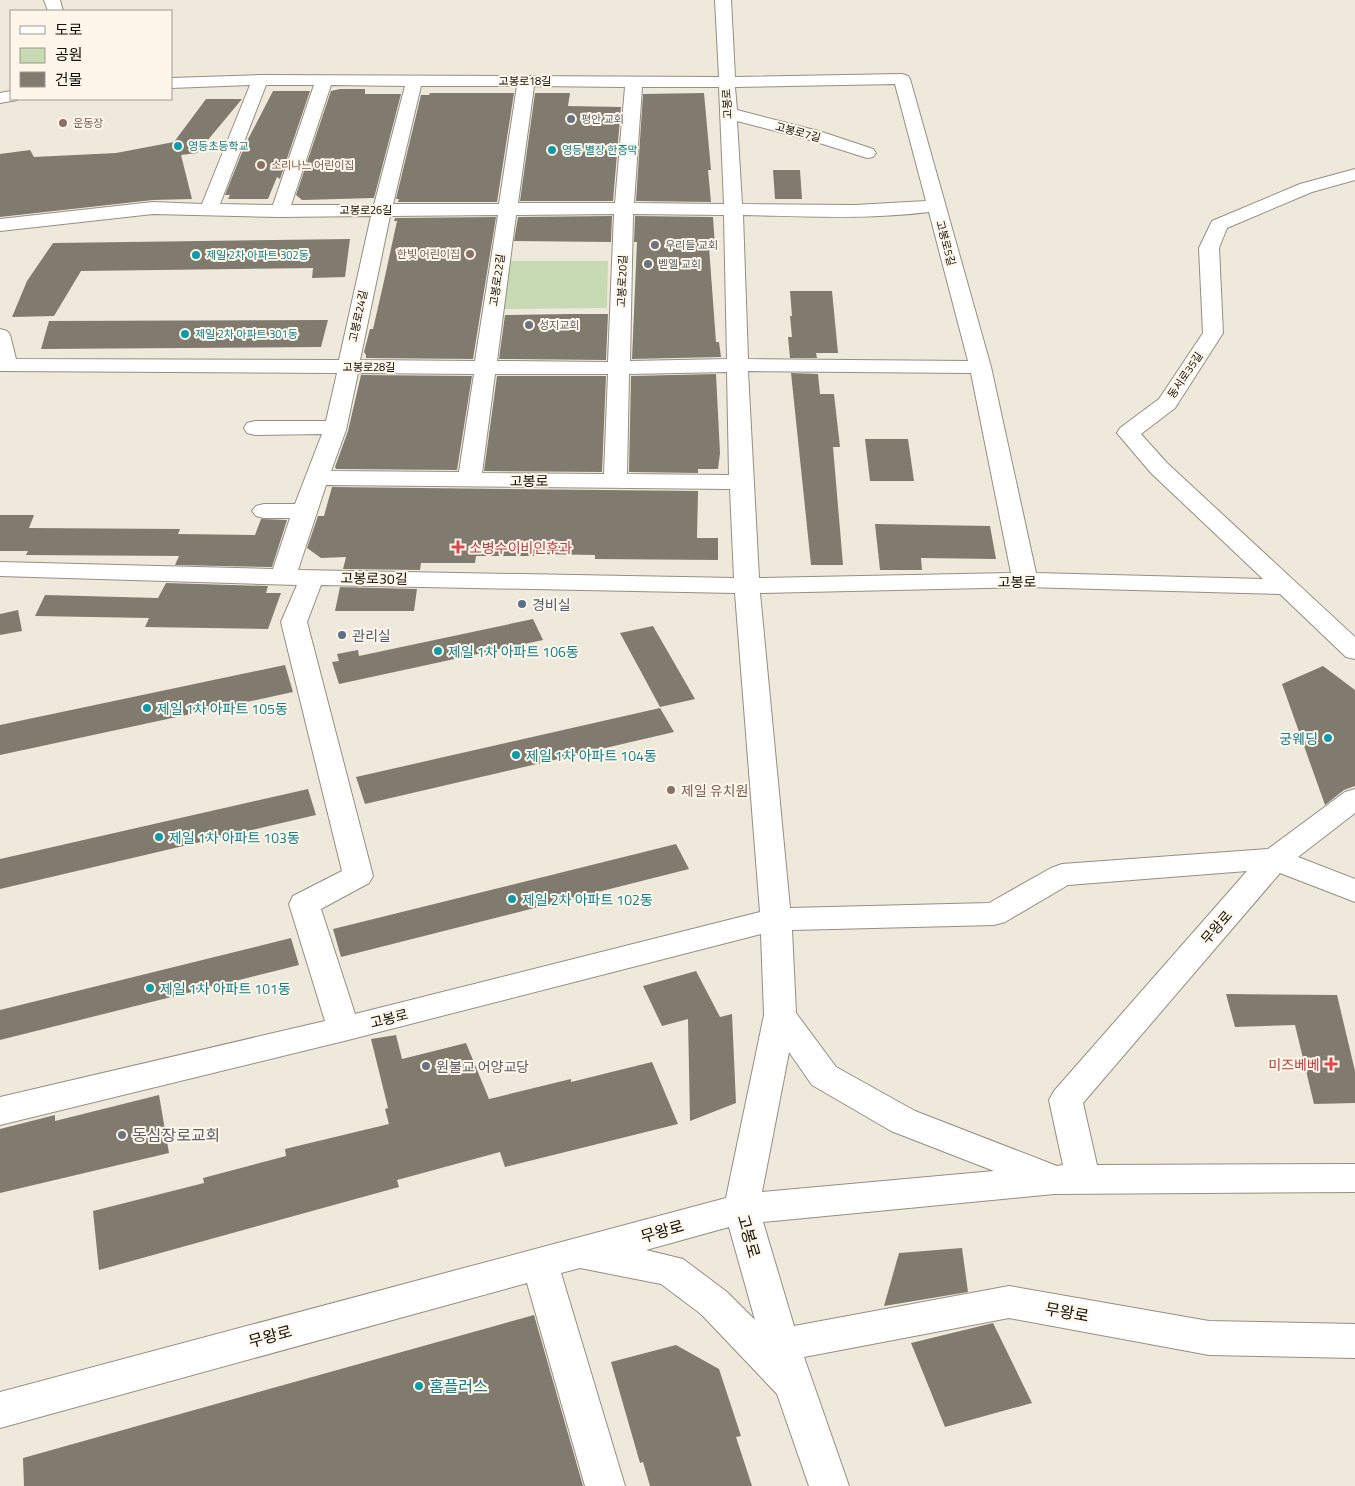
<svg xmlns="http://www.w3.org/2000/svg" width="1355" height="1486" font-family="'Titillium Web','Noto Sans KR',sans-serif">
<rect width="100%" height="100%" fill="#efe9dc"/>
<!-- green -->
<path fill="#c8dab3" d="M509 261H608L607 308 502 309Z"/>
<!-- building -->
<path fill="#817b6f" d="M340 89H365V94H401L374 198 302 200 296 195 331 91Z
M273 91H310L280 179 277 177 268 199H228L230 195H225L245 145Z
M430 93H514L497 202H398L399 199H396L421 95H429Z
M535 93H570L568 106 621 107 613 201H520Z
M704 93 711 170H708L711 202 636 201 643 94Z
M206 99H242L197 153 181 155 192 199 153 200 0 217V154L30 150 34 157 116 153 174 142Z
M773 170H800L802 199H775Z
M612 216 611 242 514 241 518 217Z
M635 216 713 217 715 247H709L716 342H719L721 357 632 359 637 242H634Z
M496 217 473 359 366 358V355L364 352 370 329H373L384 281 397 221H394L395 218Z
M350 239 345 277 312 278 313 268 81 271 54 316 12 317 27 281 53 243Z
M790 291H832L838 353H816L817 358H790L788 337H792L790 316H792Z
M570 314H608L606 360 499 359 505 315Z
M328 320 321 347 41 349 49 321Z
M791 373 818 374 820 394H834L840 447H833L843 565H811Z
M716 374 720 453 718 469H698V473L629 472 631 376Z
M361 375 472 376 457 470 336 469 335 467 348 431Z
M497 376H606L602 472 484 471Z
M865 439H908L914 481H870Z
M332 487 698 491 697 538H718V560L595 559V555L534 554V556H476L475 563H421L420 570 343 569 346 557 321 558 307 548 318 516H324Z
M0 515H34L29 528 180 529 178 534 255 535 261 519 287 520 272 567 175 565 179 556 26 555 28 551H0Z
M875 524 990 526 996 559 921 558 922 570H880Z
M166 583 268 586 266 593H281L268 629 145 627 149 618 35 616 45 595 158 598Z
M340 587 417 589 414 611H335Z
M18 610 22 631 0 635V614Z
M533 619 543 640 339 684 332 662 339 661 337 654 358 650 359 656Z
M653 626 695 699 660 707 620 633Z
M285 665 293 692 0 755V725Z
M1323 666 1355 690V786L1344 790 1325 805 1282 684Z
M660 708 674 732 365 804 356 777Z
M308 789 316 815 0 889V859Z
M676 844 689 869 341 957 333 929Z
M291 938 299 965 0 1040V1010Z
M696 971 720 1017 732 1014 736 1103 690 1121 688 1019 662 1026 643 986Z
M1226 994 1337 995 1355 1071V1103L1314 1104 1295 1025 1235 1027Z
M396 1035 402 1059 466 1043 489 1099 571 1079V1082L652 1062 678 1124 505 1167 500 1152 397 1180 399 1187 99 1270 93 1211 204 1183 203 1178 286 1156 285 1149 389 1124 385 1109 388 1108 371 1039Z
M159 1095 169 1153 0 1193V1129L55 1115V1121Z
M962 1248 968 1292 884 1306 899 1253Z
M534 1315 583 1486H24L23 1458Z
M993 1323 1032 1403 945 1427 911 1343Z
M676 1345 719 1369 741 1436 736 1437 752 1486H650L643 1462 640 1463 611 1362Z"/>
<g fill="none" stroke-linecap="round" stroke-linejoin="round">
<defs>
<path id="minor" d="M44 0H60L63 11H48Z
M715 0H731L735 77 902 74 908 76 910 79 991 367 1036 573 1263 579 1151 473 1117 433 1120 428 1159 399 1203 333 1199 248 1212 221 1300 184 1355 169V180L1312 192 1227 228 1219 248 1223 333 1175 408 1141 434 1167 463 1355 637V659L1346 657 1280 594 1025 587 760 593 790 908 989 903 1051 868 1062 864 1268 849 1345 792 1355 789V813L1298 857 1355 879V902L1280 873 1083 1103 1097 1165 1355 1164V1192L1054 1194 763 1222 794 1326 1009 1286 1209 1321 1355 1324V1358L1209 1355 1009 1318 804 1357 849 1486H809L777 1394 701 1314 661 1284 580 1268 561 1273 625 1486H585L527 1283 0 1428V1392L726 1198 764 1015 761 934 344 1041 0 1125V1097L325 1021 289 904 293 896 342 871 281 622 297 585 0 576V562L273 569 290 518H264L256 516 252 511 256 506 264 504H295L322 434 255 435 247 433 244 428 247 423 255 421H326L337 373 0 371V329L7 331 10 335 16 359 339 360 371 216 280 217 153 214 0 231V219L153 202 202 204 250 85 171 88V78L260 75 719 77ZM895 84 926 201 855 205 742 204 737 121 810 140 867 158 873 157 876 153 873 149 822 132 737 110 735 87ZM266 85H314L273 205 220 204ZM331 85 405 86 374 205H291ZM421 86H517L499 204H393ZM534 86 625 87 615 203H518ZM642 87H719L724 204 634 203ZM929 212 968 361 748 359 743 215C804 216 867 220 929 212ZM614 214 608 362 497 361 516 215ZM633 214 724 215 727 359 630 361ZM498 215 475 361 360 360 390 216ZM748 371 971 373 1011 573 759 578ZM727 372 729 475 627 474 629 374ZM358 373 474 374 459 472 331 471 346 430ZM495 374H608L604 474 482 473ZM326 485 730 489 734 578 298 570ZM321 585 735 593 760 912 355 1014 321 909 369 883 373 876 307 622ZM1247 871 1054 1091 1049 1100 1063 1165 1057 1166 915 1111 836 1067 796 1013 792 930 994 925 1005 922 1068 885ZM789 1052 812 1085 891 1131 994 1171 762 1192ZM729 1227 755 1320 727 1292 683 1259 646 1250Z
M11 91V99L17 100 0 103V93Z"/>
</defs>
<!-- minor casing -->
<use href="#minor" stroke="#948f82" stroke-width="2"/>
<!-- minor -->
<use href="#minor" fill="#fff" fill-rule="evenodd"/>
</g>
<!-- markers -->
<g fill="#6b7280" stroke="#fdf6e9" stroke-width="2">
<circle cx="571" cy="119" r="5"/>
<circle cx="655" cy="245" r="5"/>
<circle cx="648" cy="264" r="5"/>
<circle cx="529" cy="325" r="5"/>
<circle cx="426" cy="1066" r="5"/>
<circle cx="122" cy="1135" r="5"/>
</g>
<g fill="#8d6e63" stroke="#fdf6e9" stroke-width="2">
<circle cx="63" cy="123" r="5"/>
<circle cx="261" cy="165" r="5"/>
<circle cx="470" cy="254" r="5"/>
<circle cx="671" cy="790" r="5"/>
</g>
<g fill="#0f9aa8" stroke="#fdf6e9" stroke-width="2">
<circle cx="178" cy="146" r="5"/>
<circle cx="552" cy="150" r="5"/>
<circle cx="196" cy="255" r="5"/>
<circle cx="185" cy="334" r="5"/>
<circle cx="438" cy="651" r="5"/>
<circle cx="147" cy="708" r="5"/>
<circle cx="1328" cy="738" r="5"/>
<circle cx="516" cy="755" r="5"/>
<circle cx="159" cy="837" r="5"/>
<circle cx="512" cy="899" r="5"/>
<circle cx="150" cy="988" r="5"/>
<circle cx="419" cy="1386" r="5"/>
</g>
<g fill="#e0444e" stroke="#fdf6e9" stroke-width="2">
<path d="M455.5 539.5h5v5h5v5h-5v5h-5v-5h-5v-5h5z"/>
<path d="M1328.5 1056.5h5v5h5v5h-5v5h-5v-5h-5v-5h5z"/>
</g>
<g fill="#5c6f8a" stroke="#fdf6e9" stroke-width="2">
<circle cx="522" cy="604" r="5"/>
<circle cx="342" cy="635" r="5"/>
</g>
<g text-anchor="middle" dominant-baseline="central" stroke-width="4" stroke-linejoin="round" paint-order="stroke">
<!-- far-street labels -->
<g font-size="11" fill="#110f0b" stroke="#fdf6e9">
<text x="525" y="81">고봉로18길</text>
<text transform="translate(727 104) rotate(-93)">고봉로</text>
<text transform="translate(798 132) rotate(15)">고봉로7길</text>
<text x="366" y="210">고봉로26길</text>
<text transform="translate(946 243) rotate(75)">고봉로5길</text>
<text transform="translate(497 280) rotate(-82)">고봉로22길</text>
<text transform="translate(622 281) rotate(-88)">고봉로20길</text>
<text transform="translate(358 316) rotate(-78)">고봉로24길</text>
<text x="369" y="367">고봉로28길</text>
<text transform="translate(1185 375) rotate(-56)">동서로35길</text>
</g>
<!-- far-worship labels -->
<g font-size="11" fill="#5b616d" stroke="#fdf6e9" text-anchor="start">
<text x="581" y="119">평안 교회</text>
<text x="665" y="245">우리들 교회</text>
<text x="658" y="264">벧엘 교회</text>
<text x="539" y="325">성지교회</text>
</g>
<!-- far-education labels -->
<g font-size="11" fill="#785e54" stroke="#fdf6e9" text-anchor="start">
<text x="73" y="123">운동장</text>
<text x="271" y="165">소리나느 어린이집</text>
<text x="460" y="254" text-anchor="end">한빛 어린이집</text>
</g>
<!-- far-culture labels -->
<g font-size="11" fill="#0d838f" stroke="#fdf6e9" text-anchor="start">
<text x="188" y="146">영등초등학교</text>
<text x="562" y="150">영등 별장 한증막</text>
<text x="206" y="255">제일 2차 아파트 302동</text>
<text x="195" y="334">제일 2차 아파트 301동</text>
</g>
<!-- street labels -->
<g font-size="14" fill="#110f0b" stroke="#fdf6e9">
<text x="529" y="480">고봉로</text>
<text transform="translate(374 578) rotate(1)">고봉로30길</text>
<text x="1017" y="581">고봉로</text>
<text transform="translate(1216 927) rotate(-49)">무왕로</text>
<text transform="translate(389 1018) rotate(-14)">고봉로</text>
</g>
<!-- health labels -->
<g font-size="14" fill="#be3a42" stroke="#fdf6e9" text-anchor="start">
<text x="469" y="547">소병수이비인후과</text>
<text x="1320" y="1064" text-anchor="end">미즈베베</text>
</g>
<!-- service labels -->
<g font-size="14" fill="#4e5e75" stroke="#fdf6e9" text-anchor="start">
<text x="532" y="604">경비실</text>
<text x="352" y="635">관리실</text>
</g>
<!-- culture labels -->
<g font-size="14" fill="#0d838f" stroke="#fdf6e9" text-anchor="start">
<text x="448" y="651">제일 1차 아파트 106동</text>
<text x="157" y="708">제일 1차 아파트 105동</text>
<text x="1318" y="738" text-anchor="end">궁웨딩</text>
<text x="526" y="755">제일 1차 아파트 104동</text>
<text x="169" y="837">제일 1차 아파트 103동</text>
<text x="522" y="899">제일 2차 아파트 102동</text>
<text x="160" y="988">제일 1차 아파트 101동</text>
</g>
<!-- education labels -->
<g font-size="14" fill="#785e54" stroke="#fdf6e9" text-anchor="start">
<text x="681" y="790">제일 유치원</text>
</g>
<!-- worship labels -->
<g font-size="14" fill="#5b616d" stroke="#fdf6e9" text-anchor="start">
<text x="436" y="1066">원불교 어양교당</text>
</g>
<!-- near-worship labels -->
<g font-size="16" fill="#5b616d" stroke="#fdf6e9" text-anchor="start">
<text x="132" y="1135">동심장로교회</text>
</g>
<!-- near-street labels -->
<g font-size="16" fill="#110f0b" stroke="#fdf6e9">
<text transform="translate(662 1231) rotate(-16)">무왕로</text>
<text transform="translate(749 1236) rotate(74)">고봉로</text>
<text transform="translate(1067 1312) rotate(10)">무왕로</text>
<text transform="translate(270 1336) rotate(-15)">무왕로</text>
</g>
<!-- near-culture labels -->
<g font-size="16" fill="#0d838f" stroke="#fdf6e9" text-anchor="start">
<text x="429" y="1386">홈플러스</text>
</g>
</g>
<!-- legend -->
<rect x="10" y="10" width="162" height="90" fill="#fdf6e9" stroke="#9f9a90"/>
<rect x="20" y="26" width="25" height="8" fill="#ffffff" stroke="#9f9a90"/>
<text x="55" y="35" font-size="15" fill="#110f0b">도로</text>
<rect x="20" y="48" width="25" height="15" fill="#c8dab3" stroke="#9f9a90"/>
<text x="55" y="60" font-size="15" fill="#110f0b">공원</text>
<rect x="20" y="72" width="25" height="15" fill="#817b6f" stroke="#9f9a90"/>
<text x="55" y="85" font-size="15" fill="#110f0b">건물</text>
</svg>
